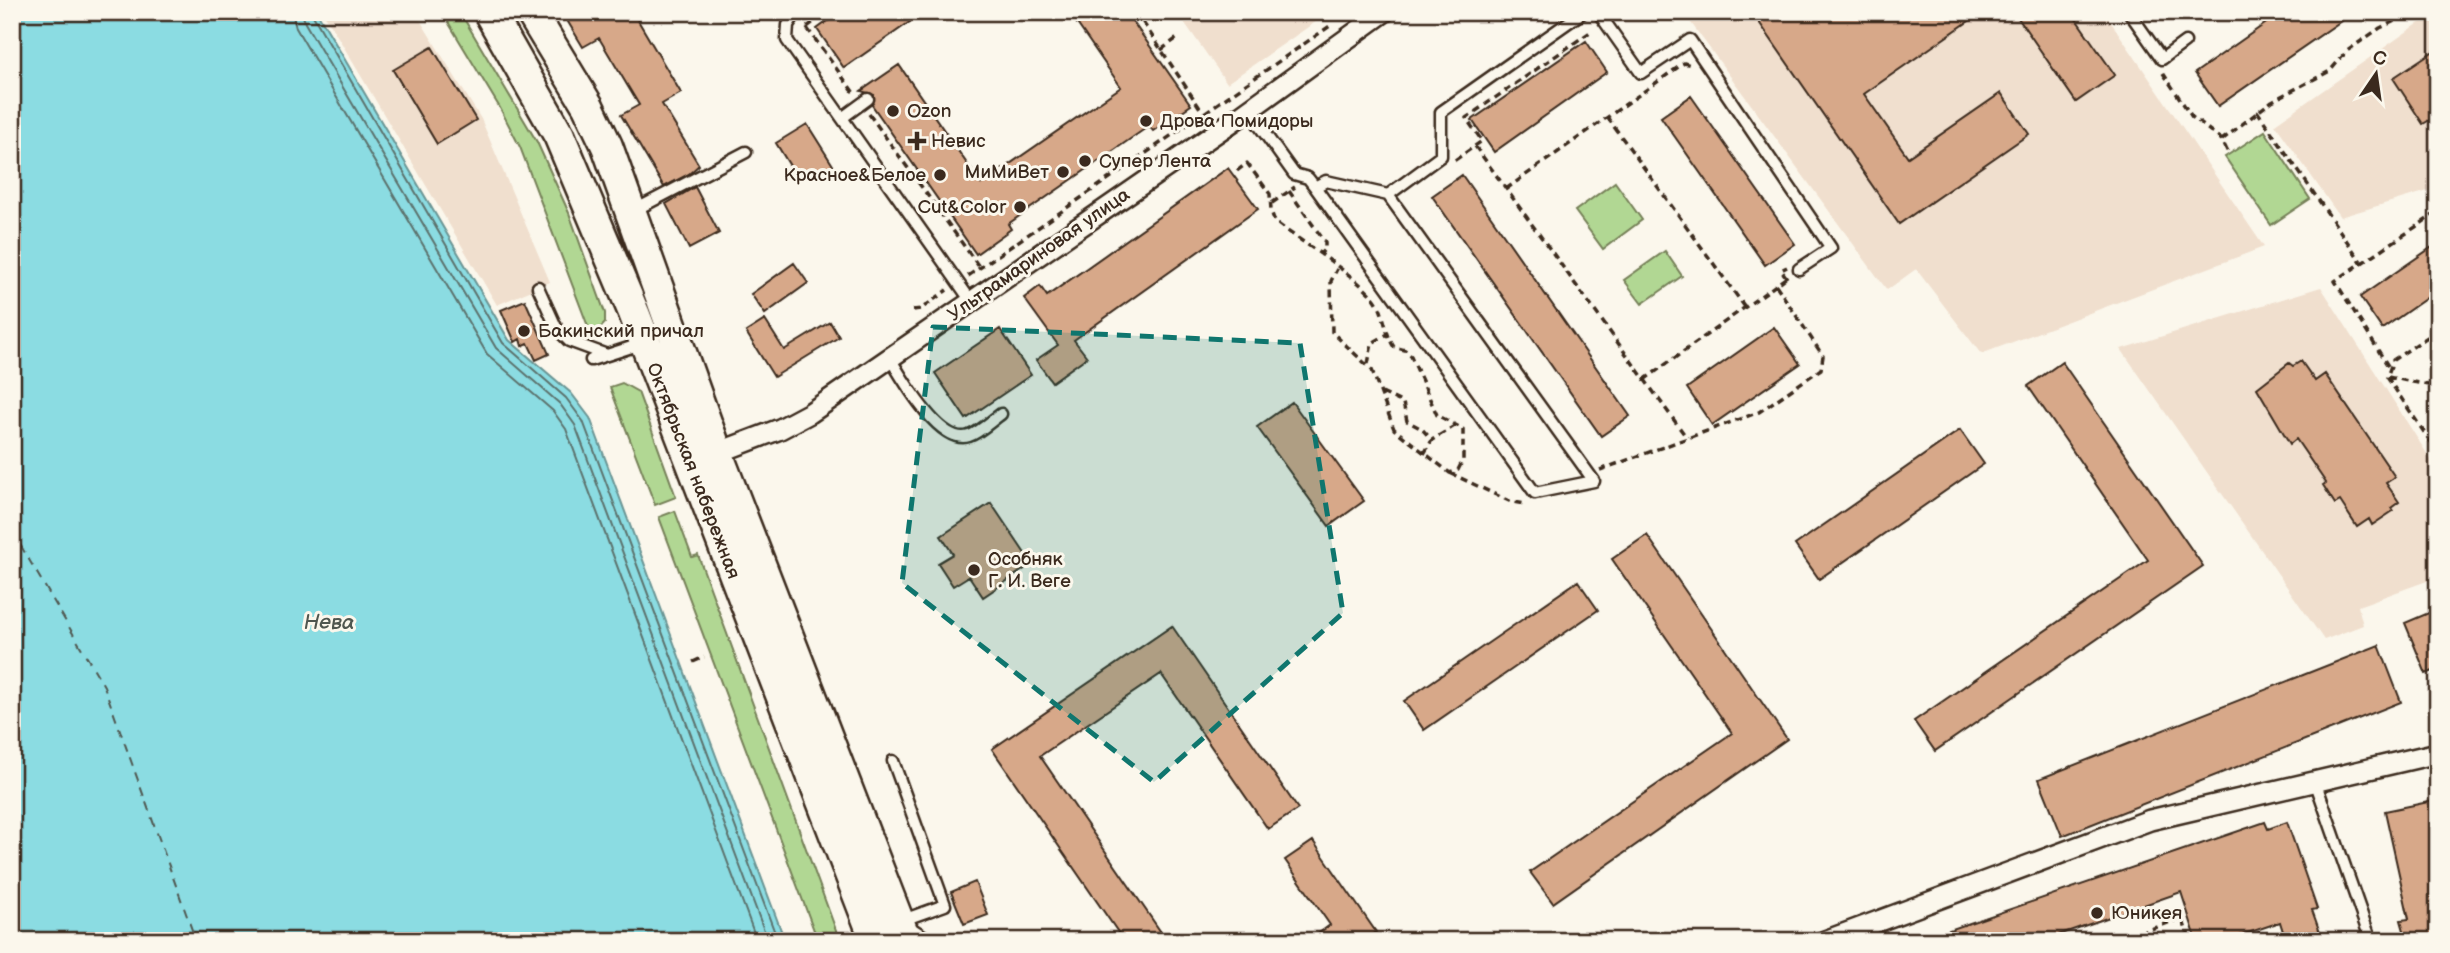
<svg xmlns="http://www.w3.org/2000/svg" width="2450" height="953" font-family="'Balsamiq Sans',sans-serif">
<rect width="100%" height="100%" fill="#fbf7ec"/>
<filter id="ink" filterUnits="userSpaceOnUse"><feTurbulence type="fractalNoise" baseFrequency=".0143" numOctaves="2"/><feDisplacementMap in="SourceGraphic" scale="14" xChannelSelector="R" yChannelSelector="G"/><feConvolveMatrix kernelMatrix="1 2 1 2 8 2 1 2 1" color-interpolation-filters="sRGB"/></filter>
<g filter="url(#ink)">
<!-- built -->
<path fill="#f0dfce" d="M323 12H415L481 119 550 282 497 305Z
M1177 12H1330L1227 83Z
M1683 12H2104L2264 247 1981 354 1916 269 1887 290Z
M2435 12 2438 188 2340 217 2275 124Z
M2321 287 2438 471V577L2358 606 2363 625 2324 640 2121 349Z"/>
<!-- green -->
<path fill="#b1d793" stroke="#768058" stroke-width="2" d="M442 12H460L537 142 569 213 605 313V323L592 337 520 147 500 108Z
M2265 131 2310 199 2271 225 2225 157Z
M1615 182 1642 220 1603 249 1575 211Z
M1665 251 1682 276 1642 304 1624 280Z
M622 383 638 392 676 497 655 505 610 387Z
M675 511 692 557 698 555 840 941H818L659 517Z"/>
<!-- water -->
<path fill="#8bdce2" stroke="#6b9594" stroke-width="2" d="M12 12H317L509 340 571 393 590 418 785 941H12Z"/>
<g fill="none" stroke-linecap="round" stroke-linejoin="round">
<!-- shore -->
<path stroke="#5b716c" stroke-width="2" d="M292 12 296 28 487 354 553 411 566 429 757 941
M302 12 305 23 496 348 560 404 575 425 768 941
M311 12 503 343 566 398 583 421 778 941"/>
<!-- ferry -->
<path stroke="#4f564f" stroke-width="2" stroke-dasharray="9 7" stroke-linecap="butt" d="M12 531 104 686 196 941"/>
</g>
<!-- building -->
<path fill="#d7a889" stroke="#3b2a1e" stroke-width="2" d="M562 12H633L681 93 662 104 699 165 689 174 664 187 621 115 639 105 599 38 583 47Z
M840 12H924L844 68 817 29Z
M1069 12H1126L1191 105 1153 131 1149 126 1008 224 1011 229 976 254 872 105 874 95 861 91 899 65 981 184 1121 87Z
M1752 12H1982L1864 94 1908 157 2001 93 2029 134 1899 224Z
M2014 12H2071L2115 75 2076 102Z
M2282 12H2354L2218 106 2195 73Z
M1586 41 1607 72 1494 152 1472 120Z
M432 47 476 120 437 144 393 70Z
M2438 48V115L2423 124 2393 78Z
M1691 96 1795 244 1765 265 1661 117Z
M807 124 834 167 818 177 814 169 798 179 776 143Z
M1228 168 1258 209 1074 340 1087 357 1052 382 1036 360 1058 345 1024 298 1040 286 1047 296Z
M1462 175 1630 416 1601 436 1432 196Z
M695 187 719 233 689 249 666 204Z
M2438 243V290L2382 329 2360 297Z
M794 263 808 283 765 314 751 294Z
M525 300 549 354 536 360 528 343 522 346 520 339 515 342 501 310Z
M765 320 784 350 830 322 839 337 774 377 746 332Z
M1774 327 1800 364 1712 425 1687 388Z
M1000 329 1031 375 966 419 935 373Z
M2301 361 2315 381 2325 374 2395 477 2386 483 2399 502 2391 508 2393 511 2372 525 2369 519 2357 527 2340 501 2335 504 2323 485 2326 483 2296 439 2290 444 2257 388 2289 363 2293 366Z
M2062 362 2203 566 1935 751 1914 721 2148 560 2028 386Z
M1292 402 1364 501 1329 526 1257 427Z
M1960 430 1984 464 1819 579 1795 545Z
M991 503 1032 564 983 597 969 576 953 586 938 563 953 554 941 536Z
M1647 535 1787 739 1553 903 1530 872 1732 733 1612 559Z
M1578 581 1598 610 1424 730 1404 701Z
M2438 609V669L2426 674 2405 623Z
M1172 626 1298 809 1268 829 1161 674 1040 756 1167 941H1124L992 749Z
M2379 645 2401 702 2062 836 2039 779Z
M2438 800V941H2407L2401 920 2409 919 2385 811Z
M2265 822 2268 829 2287 822 2317 909 2312 910 2323 941H2286L2280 922 2224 941H2197L2181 892 2041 941H1926V938Z
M1313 841 1376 932 1364 941H1308L1330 925 1285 860Z
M975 882 988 915 964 924 951 892Z"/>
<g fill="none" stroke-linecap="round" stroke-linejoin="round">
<defs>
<path id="service" d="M797 12 788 25 787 40 971 301
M1598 12 1641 73 1690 40 1831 248 1799 269
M2129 12 2162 59 2185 42
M1248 110 1294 174 1308 178 1315 187 1535 493 1594 481 1388 195
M842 118 868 99
M1315 187 1326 181 1388 195 1441 156V112L1583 12
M635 210 746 152
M538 287 557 329 569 341 607 355 641 344
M890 358C902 378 940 446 969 436 979 433 991 421 1001 414
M591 360 607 355
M893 761 945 905 903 920
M2315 781 2371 941
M911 928 931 941"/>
<path id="minor" d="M717 453 780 429 810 413 1239 117 1384 12
M1825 941 2150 820 2438 753"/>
<path id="primary" d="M489 12 559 135 634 313 876 941
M531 12 588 106 607 146 717 453 906 941"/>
</defs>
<!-- service casing -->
<use href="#service" stroke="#3b2a1e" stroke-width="15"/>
<!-- minor casing -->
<use href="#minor" stroke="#3b2a1e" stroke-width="24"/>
<!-- primary casing -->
<use href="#primary" stroke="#3b2a1e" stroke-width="35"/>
<!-- path -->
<path stroke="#3b2a1e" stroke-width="3.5" stroke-dasharray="7 5" stroke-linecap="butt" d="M1136 12 1204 114
M1142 21 1154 12
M807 27 828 12
M807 28 854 93
M1161 50 1180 36
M2163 73 2192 117 2222 140 2229 155
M2257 111 2362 263
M869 114 980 268
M1607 117 1745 307
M2222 140 2272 101 2330 71 2347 51 2380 28 2414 12
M1475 146 1687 438
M1455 160 1482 141 1466 118 1593 30
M1237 171 1247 163 1270 194 1271 211 1275 222C1306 245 1347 269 1373 297 1385 310 1384 332 1394 347L1405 350 1411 356 1437 415 1463 429V460L1458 470 1450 473 1394 429 1372 370 1332 332 1331 281 1337 269
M1506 189 1684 63 1691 65
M1289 191 1325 242V249L1319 255
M1272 203 1295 187
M968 276 1330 26
M1787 278 1781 270 1787 267
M913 310 921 309 947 290
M2438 330 2393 360 2387 377 2438 453
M1368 364 1372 343 1388 334
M2388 366 2335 281 2438 212
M2388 377 2438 387
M1644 380 1776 285
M1382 393 1403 403 1407 421 1422 429 1432 440
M1424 454 1432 440 1456 425
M1600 470 1759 412 1821 369 1823 356 1776 285 1788 276
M1450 473 1509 501 1525 504
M693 662 704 657
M2117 941 2182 918 2190 941
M2235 941 2259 933 2262 941"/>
<!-- service -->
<use href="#service" stroke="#fbf7ec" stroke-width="10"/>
<!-- minor -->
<use href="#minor" stroke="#fbf7ec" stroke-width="19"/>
<!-- primary -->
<use href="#primary" stroke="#fbf7ec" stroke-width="30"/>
</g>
</g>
<!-- marked area -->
<path fill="#0f766e" fill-opacity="0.2" stroke="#0f766e" stroke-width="5" stroke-dasharray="14 9" stroke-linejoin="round" d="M933 327 1300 343 1343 613 1154 782 902 583Z"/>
<!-- markers -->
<g fill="#3b2a1e" stroke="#fbf7ec" stroke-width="2.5">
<circle cx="893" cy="111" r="7"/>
<circle cx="1146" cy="121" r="7"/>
<path d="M913.5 130.5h7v7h7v7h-7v7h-7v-7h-7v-7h7z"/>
<circle cx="1085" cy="161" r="7"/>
<circle cx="1063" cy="172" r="7"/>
<circle cx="940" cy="175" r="7"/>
<circle cx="1020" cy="207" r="7"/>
<circle cx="524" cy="331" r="7"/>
<circle cx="974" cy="570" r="7"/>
<circle cx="2097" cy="913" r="7"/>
</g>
<g text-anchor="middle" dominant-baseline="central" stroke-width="6" stroke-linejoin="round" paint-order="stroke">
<!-- poi labels -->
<g font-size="19" fill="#3b2a1e" stroke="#fbf7ec" text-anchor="start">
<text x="907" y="111">Ozon</text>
<text x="1160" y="121">Дрова Помидоры</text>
<text x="931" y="141">Невис</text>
<text x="1099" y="161">Супер Лента</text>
<text x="1049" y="172" text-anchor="end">МиМиВет</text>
<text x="926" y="175" text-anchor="end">Красное&amp;Белое</text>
<text x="1006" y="207" text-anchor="end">Cut&amp;Color</text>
<text x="538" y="331">Бакинский причал</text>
<text x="988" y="559">Особняк<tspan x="988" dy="22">Г. И. Веге</tspan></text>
<text x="2111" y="913">Юникея</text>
</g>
<!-- street labels -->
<g font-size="19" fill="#3b2a1e" stroke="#fbf7ec">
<text transform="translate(1039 255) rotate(-35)">Ультрамариновая улица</text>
<text transform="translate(693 471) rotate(69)">Октябрьская набережная</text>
</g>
<!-- water labels -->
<g font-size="21" font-style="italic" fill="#4f564f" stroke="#fbf7ec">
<text x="329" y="622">Нева</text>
</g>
</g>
<!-- margin -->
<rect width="2450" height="953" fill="none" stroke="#fbf7ec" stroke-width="42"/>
<rect x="21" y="21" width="2408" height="911" fill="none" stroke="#3b2a1e" stroke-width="2.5" filter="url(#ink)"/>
<!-- north arrow -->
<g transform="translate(2376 74) rotate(13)" stroke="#fbf7ec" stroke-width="5" paint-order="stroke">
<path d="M0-5L12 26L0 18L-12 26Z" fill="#3b2a1e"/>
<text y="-10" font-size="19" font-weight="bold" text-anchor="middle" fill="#3b2a1e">С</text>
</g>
</svg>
